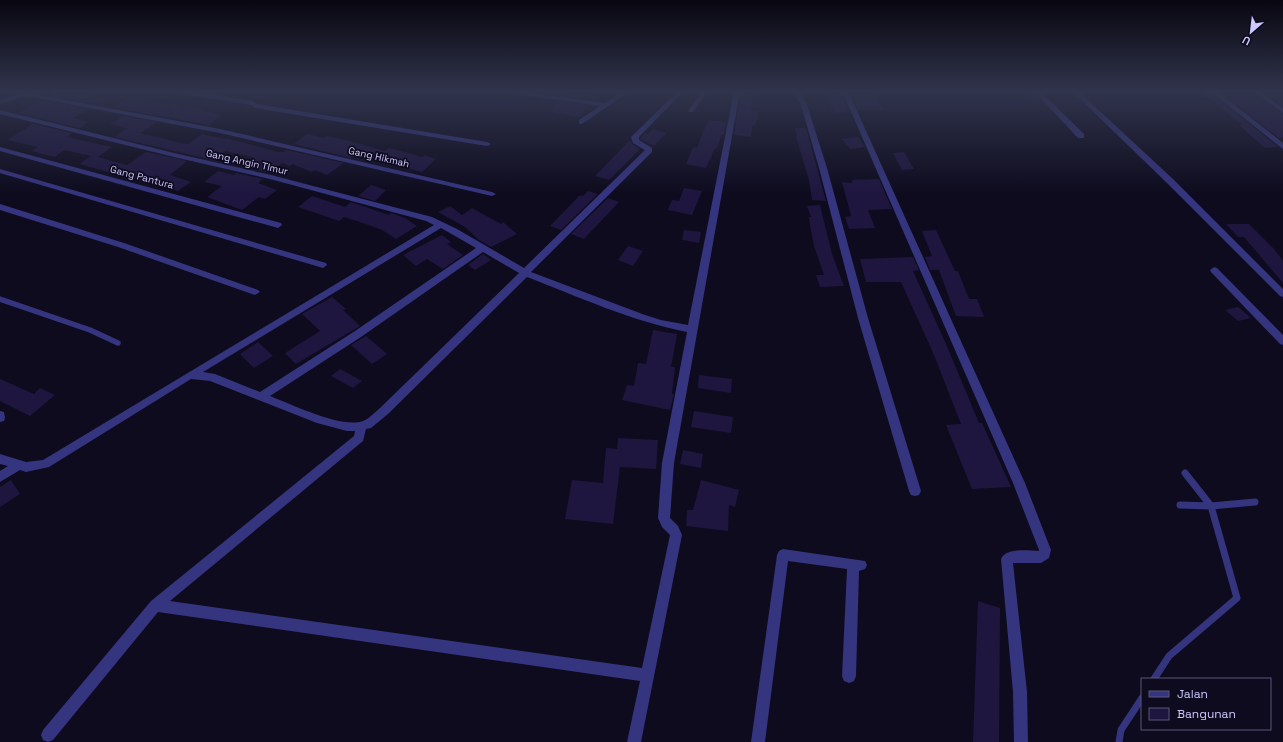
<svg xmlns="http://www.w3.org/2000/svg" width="1283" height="742" font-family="'Space Grotesk',sans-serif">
<rect width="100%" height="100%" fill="#0e0b1e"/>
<!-- building -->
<path fill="#1e163f" d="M55 91 66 94 73 91H79L103 100 96 104 48 95Z
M741 91H754L751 110 759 111 755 125H752L751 137 734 135Z
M825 91H841L849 112 834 113Z
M849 91H874L884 110H858Z
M1021 91H1033L1042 102H1032Z
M1199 91H1209L1278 147 1265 148 1239 125H1242Z
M1219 91H1251L1283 114V137L1279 138Z
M1261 91H1283V106Z
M564 92 597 96 594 100 562 95Z
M135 95 171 106 173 104 185 108 187 106 222 115 209 125 126 110 115 106Z
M40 100 88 109 74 118 88 122 80 128 18 113Z
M558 101 588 106 579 117 551 112Z
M123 116 157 122 140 133 181 143 188 144 202 134 225 139 226 138 278 152H284L287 150 344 163 327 175 315 170 312 172 292 164 290 166 282 163 270 173 243 167 255 158 226 151 213 160 114 137 127 128 110 124Z
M708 120 726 122 724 135 722 134 717 148H715L706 168 686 164 693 147 697 148Z
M33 124 72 133 66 137 112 147 98 157 127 165 146 152 187 161 170 175 191 182 178 191 79 164 91 156 64 150 55 157 31 151 38 147 7 140Z
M795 128H806L826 201 812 200 809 180 796 137 797 136Z
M653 129 666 133 654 146 640 139 645 133 648 134Z
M307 134 324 138 326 136 350 141 385 151 389 148 423 157 424 155 436 159 422 172 390 163 389 164 372 159 371 161 354 156 351 158 294 144Z
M858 137 865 147 850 149 842 139Z
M630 140 632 144 640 149 609 180 595 176Z
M904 152 914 169 902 170 893 153Z
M218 171 234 175 236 173 263 179 258 183 277 190 265 199 259 197 242 210 207 197 222 186 204 182Z
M879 179 892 209 868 210 875 228 849 229 845 217 851 216 842 182 852 183V180Z
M371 185 386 190 375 201 358 196Z
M684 188 702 191 692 215 668 210 672 200 679 201Z
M588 191 598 194 561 230 550 226 580 195 583 196Z
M312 196 345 207 351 202 389 215 391 213 405 218 417 226 396 239 382 230 363 223 344 217 339 221 298 207Z
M608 198 619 202 584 239 571 234Z
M820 205 832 254 844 286 820 287 816 275H824L814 246 810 225 809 217H811L807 206Z
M450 206 462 215 472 208 501 224 503 222 517 234 491 247 479 240 465 227 438 212Z
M1226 224H1249L1274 249 1283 261V283L1244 237H1238Z
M684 230 701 232 699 243 682 240Z
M936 230 955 271H958L969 299H977L984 317 956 316 939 270H930L925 257 932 256 922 231Z
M442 235 451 242 447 244 463 255 443 269 427 259 416 266 403 255Z
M628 246 643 251 633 266 618 260Z
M483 254 491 260 475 270 468 265Z
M913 257 919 270 913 271 946 344 979 423H982L1011 487 972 489 946 425 961 424 934 355 901 282H866L860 259Z
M332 297 346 309 343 310 360 326 296 364 285 353 320 331 302 314Z
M1238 307 1251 318 1238 321 1225 310Z
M653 330 677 334 671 367H675L672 394H674L670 410 622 400 627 385 634 386 638 363 646 364Z
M366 336 387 354 372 364 351 345Z
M258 342 273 356 254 368 240 354Z
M340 369 362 381 353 388 331 376Z
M699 375 732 379 731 393 698 388Z
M0 379 34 394 40 388 55 395 30 416 0 401Z
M694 411 733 417 731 433 691 427Z
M618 438 658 440 656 469 620 467 613 524 565 519 572 480 603 483 606 448 617 449Z
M683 450 703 454 701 468 680 464Z
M11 480 20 494 0 507V487Z
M701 480 739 490 735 507 729 505 728 531 686 526 687 510H693Z
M978 601 1000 608 999 742H973Z"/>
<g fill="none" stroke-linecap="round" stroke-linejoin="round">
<!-- service-far1 -->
<path stroke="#35347f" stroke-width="5.5" d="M0 299 90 330 118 343"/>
<!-- service -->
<path stroke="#35347f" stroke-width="7" d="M1180 505 1211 506 1255 502
M1154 679 1169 656 1237 598 1211 506 1185 473
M1119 742 1121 730 1142 698"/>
<!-- minor -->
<path fill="#35347f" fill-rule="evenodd" d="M30 91H34V94L220 129 492 192 496 194 492 196 220 133 26 96 0 104V100Z
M176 91H189L253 101 257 104 487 142 491 144 487 146 255 108 251 105 179 93Z
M508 91H521L605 103 623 91H630L582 124H579V120L600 106 511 93Z
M678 91H684L639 137V140L652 148V152L531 272 645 315 661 320 688 325 734 91H740L674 463 670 518 678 526 682 535 641 742H627L640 681 158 612 53 740 48 742 43 740 41 735 43 730 151 601 354 436 355 431H347L317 423 210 381 191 379 49 467 26 472 20 470 0 482V471L8 466 0 464V454L26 462 43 460 434 225 426 221 270 179 174 157 0 114V110L174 153 271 175 432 217 457 229 524 268 645 150 633 143 631 137ZM441 228 476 248 355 331 260 392 215 374 203 372ZM483 252 519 273 380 408C375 412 369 419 363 421 342 429 291 404 270 396L361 337ZM527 277C579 297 631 321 687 332L662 463 658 518 662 527 670 535 642 668 170 601 363 441 366 429 371 428 388 414Z
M702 91H708L693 112H689L688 111Z
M794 91H800L807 105 827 168 868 318 921 491 919 495 915 496 911 495 909 491 858 318 819 168 801 105Z
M842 91H848L1025 483 1051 550 1049 558 1041 563H1013L1027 692 1028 742H1014L1013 692 1001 559C1006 547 1028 551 1039 551V550L1013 483Z
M1034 91H1040L1084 134V138H1078Z
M1072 91H1078L1173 179 1283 289V297L1280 296 1167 183Z
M1210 91H1217L1283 143V149Z
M1252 91H1259L1283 108V113Z
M0 147 281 223 282 225 278 228 0 151Z
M0 169 326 263 327 265 323 268 0 173Z
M0 204 124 243 258 290 260 292 255 295 252 294 118 247 0 210Z
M1214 267 1217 268 1283 335V345L1280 344 1211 272 1210 270Z
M0 411 4 412 5 418 4 421 0 422Z
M783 549 865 561 867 565 865 569 859 571 856 676 854 681 849 683 844 681 842 676 847 569 788 561 765 742H751L777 555 779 551Z"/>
</g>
<!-- sky -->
<linearGradient id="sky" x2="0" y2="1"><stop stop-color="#080610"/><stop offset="0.47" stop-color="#30344c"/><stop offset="1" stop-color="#30344c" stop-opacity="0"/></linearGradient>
<rect width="1283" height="194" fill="url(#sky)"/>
<g text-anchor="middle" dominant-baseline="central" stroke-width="3.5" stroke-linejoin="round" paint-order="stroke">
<!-- far-street labels -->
<g font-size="10" fill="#cdc8ff" stroke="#0e0b1e">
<text transform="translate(379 157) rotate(13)">Gang Hikmah</text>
<text transform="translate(247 162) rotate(13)">Gang Angin TImur</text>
<text transform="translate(142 177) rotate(15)">Gang Pantura</text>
</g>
</g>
<!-- legend -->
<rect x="1141" y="678" width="130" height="52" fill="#0e0b1e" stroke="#5a5778"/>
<rect x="1149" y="691" width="20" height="6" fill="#35347f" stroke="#5a5778"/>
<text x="1177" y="698" font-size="12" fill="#cdc8ff">Jalan</text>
<rect x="1149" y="708" width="20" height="12" fill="#1e163f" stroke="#5a5778"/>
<text x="1177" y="718" font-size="12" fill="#cdc8ff">Bangunan</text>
<!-- north arrow -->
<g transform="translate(1251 32) rotate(208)" stroke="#0e0b1e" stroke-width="3" paint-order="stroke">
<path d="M0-3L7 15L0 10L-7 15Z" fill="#cdc8ff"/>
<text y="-6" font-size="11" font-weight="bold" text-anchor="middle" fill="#cdc8ff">U</text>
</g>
</svg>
